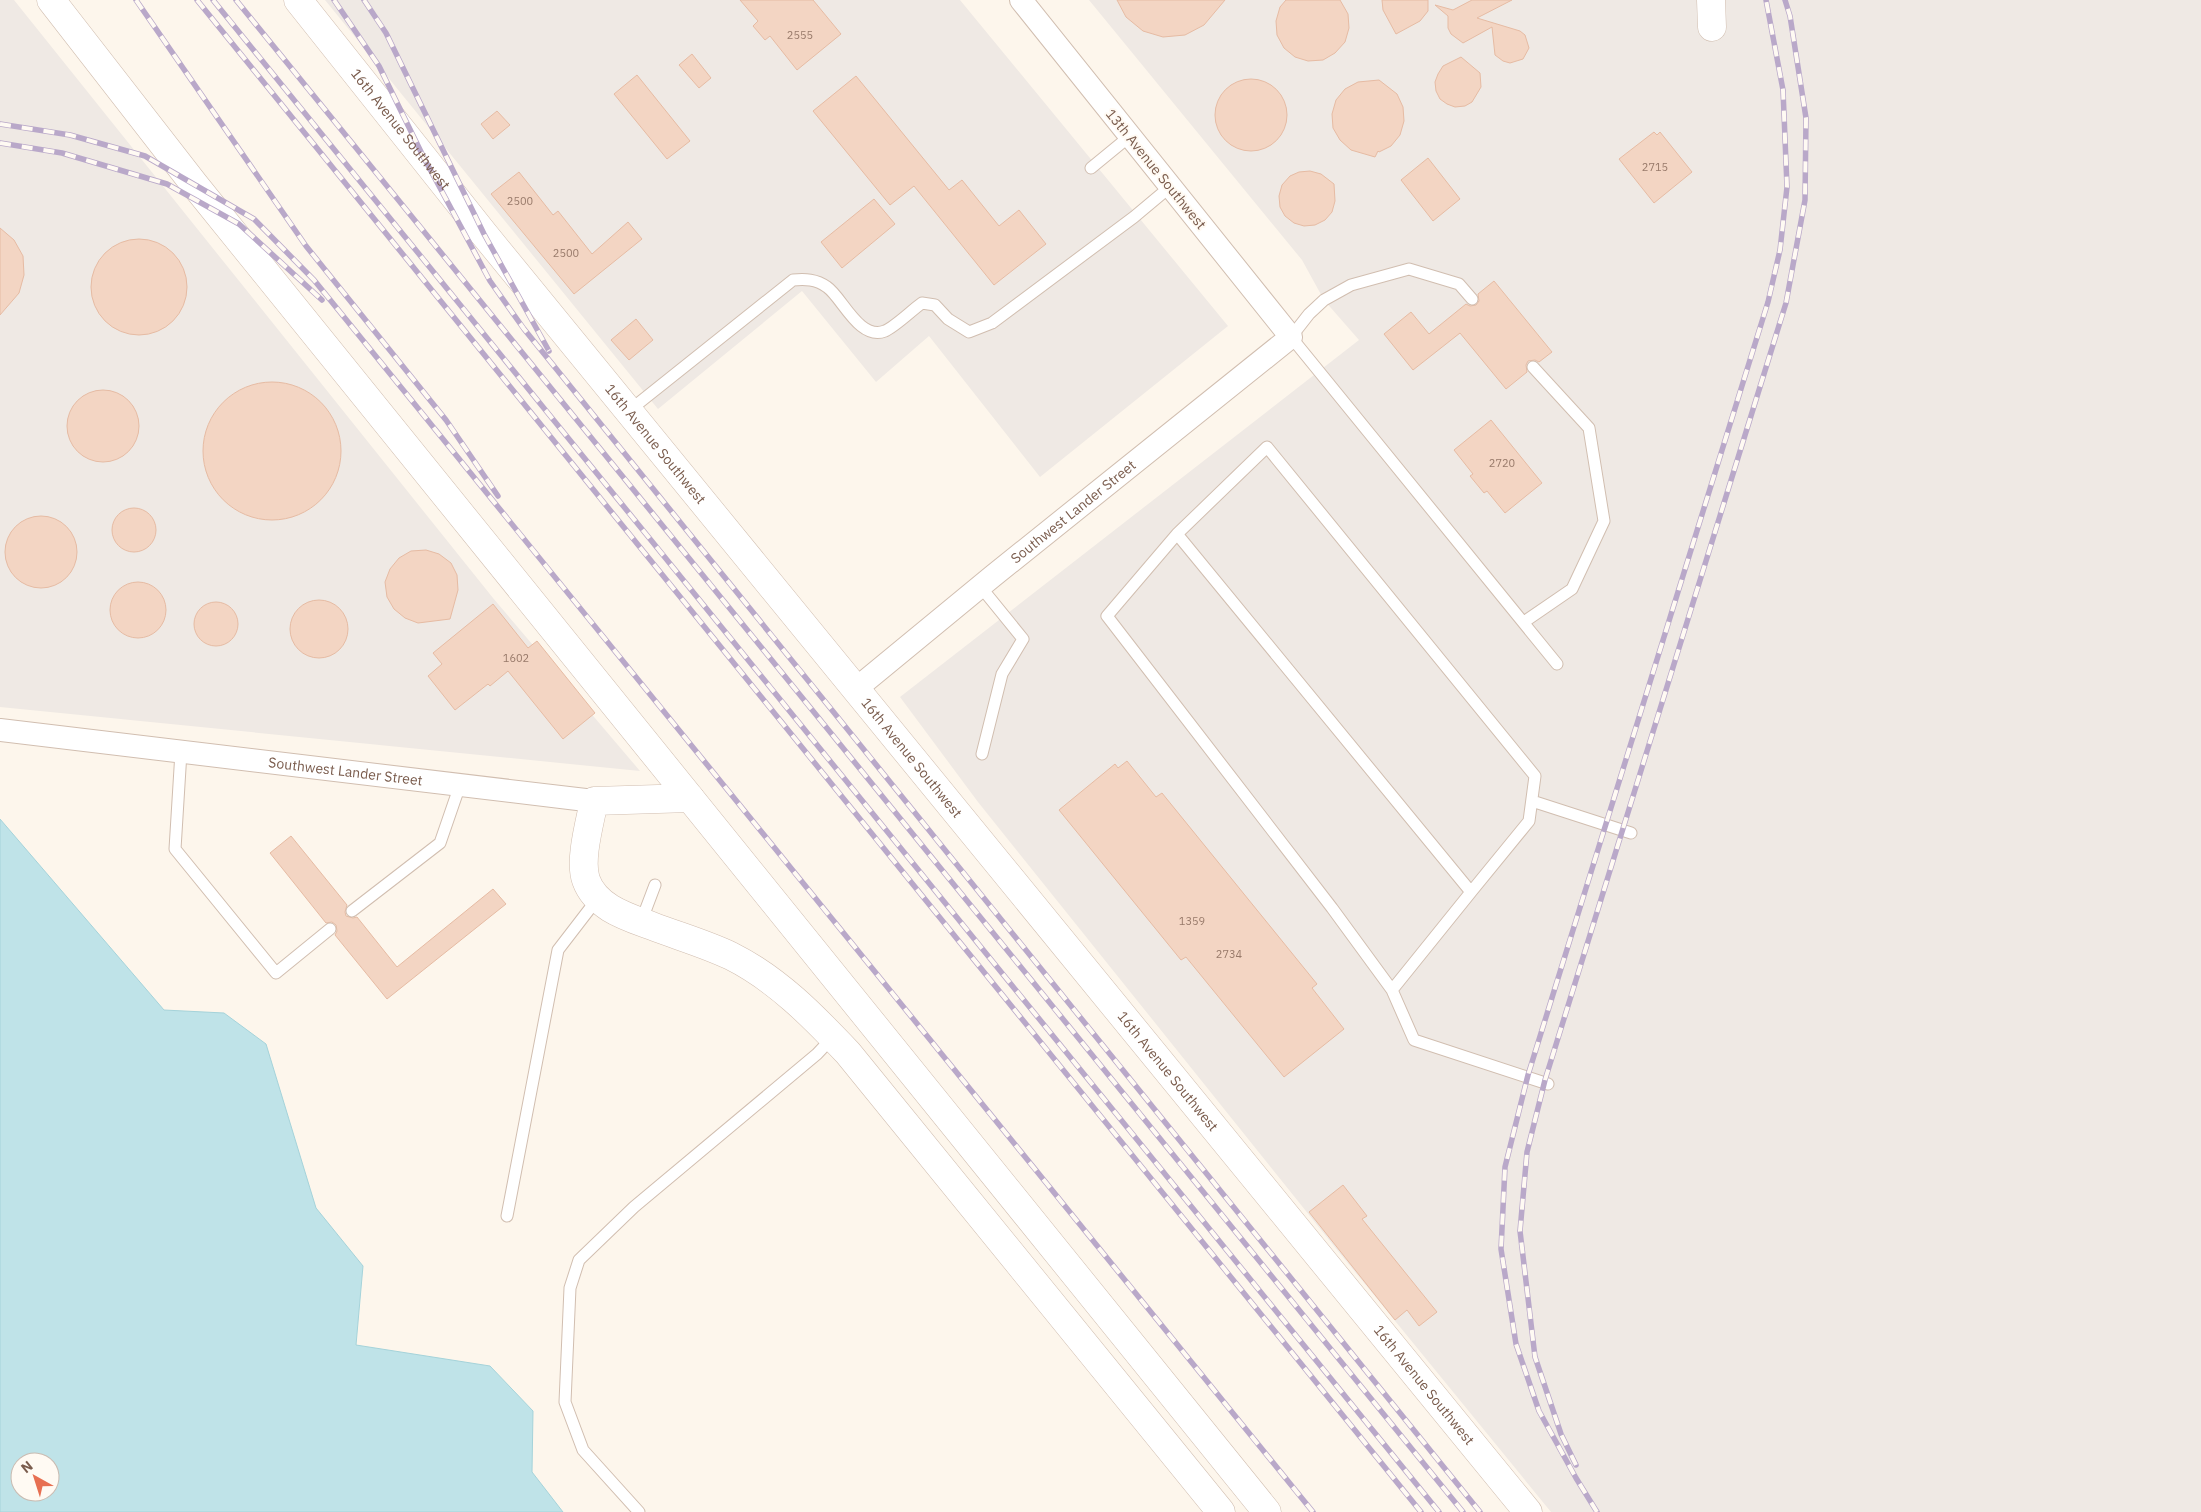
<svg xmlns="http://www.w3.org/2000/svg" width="2201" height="1512" font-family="'IBM Plex Sans',sans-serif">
<rect width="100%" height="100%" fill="#fdf6ec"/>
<!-- industrial -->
<path fill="#efe9e4" d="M0 0H14L493 598 640 771 0 707Z
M325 0H960L1228 326 1040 477 929 336 876 382 802 291 658 409Z
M1089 0H2201V1512H1551L1338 1251 978 802 900 697 1359 340 1324 300 1302 260Z"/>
<!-- water -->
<path fill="#bfe3e8" stroke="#a5d3da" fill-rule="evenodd" d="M0 819 164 1010 224 1013 266 1044 316 1208 363 1266 356 1345 490 1366 533 1411 532 1472 563 1512H0ZM20 1462H50V1492H20Z"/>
<!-- building -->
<path fill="#f3d5c3" stroke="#e6bba3" d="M740 0H813L841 34 797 70 770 36 765 40 753 26 758 21Z
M1117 0H1225L1204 25 1185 35 1163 37 1143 31 1126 17Z
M1286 0H1340L1348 14 1349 28 1345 42 1335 53 1323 60 1308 61 1295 57 1284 48 1277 35 1276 21 1280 7Z
M1382 0H1428V11L1420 21 1396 34 1383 10Z
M1472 0H1512L1477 18 1520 31 1525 35 1529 48 1523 59 1510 63 1503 61 1495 55 1492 27 1463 43 1451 34 1448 28V16L1435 5 1453 10Z
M692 54 711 78 699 88 679 65Z
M1461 57 1480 73 1481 87 1472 102 1465 106 1455 107 1447 104 1440 99 1436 91 1435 82 1438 74 1443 66Z
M637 75 690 141 667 159 614 94Z
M856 76 949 190 962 180 999 226 1019 210 1046 244 994 285 914 186 890 205 813 111Z
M1215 115a36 36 0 1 1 72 0a36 36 0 1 1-72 0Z
M1379 80 1397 94 1403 107 1404 121 1400 135 1391 146 1379 152 1378 151 1375 157 1351 150 1340 140 1333 128 1332 114 1336 100 1345 89 1358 82Z
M497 111 510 125 493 139 481 124Z
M1654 132 1657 135 1660 132 1692 172 1654 203 1619 159Z
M1428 158 1460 199 1433 221 1401 180Z
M1310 171 1321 174 1334 184 1335 201 1332 212 1325 220 1315 225 1304 226 1294 223 1285 216 1280 207 1279 196 1282 185 1290 176 1299 172Z
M519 172 553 215 558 211 592 254 628 222 642 239 574 294 491 194Z
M874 199 895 224 842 268 821 242Z
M0 228 14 240 23 256 24 275 19 293 0 315Z
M91 287a48 48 0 1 1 96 0a48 48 0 1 1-96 0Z
M1494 281 1552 352 1539 362 1535 360 1528 361 1526 365 1527 372 1506 389 1460 333 1413 370 1384 334 1411 312 1429 334 1466 304 1470 306 1476 305 1479 301 1478 294Z
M636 319 653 340 629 360 611 340Z
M203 451a69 69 0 1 1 138 0a69 69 0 1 1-138 0Z
M67 426a36 36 0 1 1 72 0a36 36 0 1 1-72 0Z
M1491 420 1542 483 1505 513 1487 491 1484 493 1470 476 1473 474 1454 450Z
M112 530a22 22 0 1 1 44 0a22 22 0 1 1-44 0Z
M5 552a36 36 0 1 1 72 0a36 36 0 1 1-72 0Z
M426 550 439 554 451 563 457 575 458 590 450 619 418 623 405 618 394 609 387 597 385 582 390 569 399 558 411 551Z
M110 610a28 28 0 1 1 56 0a28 28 0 1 1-56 0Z
M290 629a29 29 0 1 1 58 0a29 29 0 1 1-58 0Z
M194 624a22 22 0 1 1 44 0a22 22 0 1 1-44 0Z
M493 604 528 648 537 641 595 713 563 739 508 671 490 686 488 684 455 710 428 676 442 664 433 653Z
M1127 761 1156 797 1162 793 1317 984 1312 988 1344 1029 1284 1077 1186 957 1181 960 1059 810 1115 764 1118 768Z
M291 836 347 905 345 912 346 916 353 918 357 917 397 967 493 889 506 904 387 999 335 935 337 931 336 925 332 922 326 923 270 853Z
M1343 1185 1367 1216 1362 1219 1437 1312 1419 1326 1407 1310 1395 1320 1309 1212Z"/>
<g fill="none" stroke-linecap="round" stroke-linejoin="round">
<defs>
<path id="service" d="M1091 168 1130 136
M1472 299 1459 284 1409 269 1351 285 1324 300 1309 314 1291 337 1557 664
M630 410 793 280C805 279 816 279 827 287 842 297 859 341 885 331 896 326 912 310 922 303L935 305 948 319 969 332 992 323 1134 217 1171 186
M1177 534 1267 447 1535 776 1529 821 1471 892
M980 586 1023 639 1002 674 982 754
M1524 622 1572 589 1604 521 1589 428 1533 367
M181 752 175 849 276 973 330 929
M1532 801 1631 833
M352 911 440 843 460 785
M641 922 655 885
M1392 990 1471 892 1177 534 1107 616 1332 908 1392 990 1414 1040 1548 1084
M507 1216 558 950 598 898
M639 1512 583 1450 565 1402 570 1288 579 1260 634 1207 817 1054 833 1037"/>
<g id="minor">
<path id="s1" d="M857 688 993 576 1291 337 1021 0"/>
<path id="s2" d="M0 730 594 801"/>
</g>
<g id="tertiary">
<path d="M51 0 194 184 1267 1512"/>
<path id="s3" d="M298 0 484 234 1528 1512"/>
<path d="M1711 0 1712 27"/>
<path d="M690 798 594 801C590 822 579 860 586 880 596 908 628 917 652 926 678 936 706 944 731 956 777 979 813 1016 848 1053L1221 1512"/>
</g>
</defs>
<!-- service casing -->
<use href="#service" stroke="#d1beb0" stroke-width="13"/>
<!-- minor casing -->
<use href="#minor" stroke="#d1beb0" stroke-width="24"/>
<!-- tertiary casing -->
<use href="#tertiary" stroke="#d1beb0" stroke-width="29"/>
<!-- service -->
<use href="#service" stroke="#fff" stroke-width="11"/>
<!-- minor -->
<use href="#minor" stroke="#fff" stroke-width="22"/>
<!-- tertiary -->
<use href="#tertiary" stroke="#fff" stroke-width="28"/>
<defs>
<path id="rail" d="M136 0 306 246 446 420 498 496
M197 0 1421 1512
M213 0 1439 1512
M236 0 1463 1512
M334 0 379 66 424 158 490 281 524 329 1480 1512
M364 0 386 33 484 234 549 351
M0 124 70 135 145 156 254 219 314 280 1313 1512
M0 143 62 153 167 184 239 224 322 300
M1576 1465 1561 1434 1535 1357 1520 1231 1527 1152 1545 1080 1786 303 1805 200 1806 118 1790 16 1785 0
M1597 1512 1576 1478 1539 1411 1516 1344 1501 1249 1505 1167 1528 1075 1768 302 1780 250 1787 187 1783 90 1766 0"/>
</defs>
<!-- rail casing -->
<use href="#rail" stroke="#b9a8c9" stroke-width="5.5"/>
<!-- rail -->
<use href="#rail" stroke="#fffaf3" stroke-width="4" stroke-dasharray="11" stroke-linecap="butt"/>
</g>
<g text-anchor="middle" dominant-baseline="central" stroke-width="4" stroke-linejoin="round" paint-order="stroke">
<!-- number labels -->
<g font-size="11" fill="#987a6a">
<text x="800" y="35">2555</text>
<text x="1655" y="167">2715</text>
<text x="520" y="201">2500</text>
<text x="566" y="253">2500</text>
<text x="1502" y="463">2720</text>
<text x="516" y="658">1602</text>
<text x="1192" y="921">1359</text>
<text x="1229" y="954">2734</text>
</g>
<!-- street labels -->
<g font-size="14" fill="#7a5c4d" stroke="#fffaf3">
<text stroke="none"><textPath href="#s3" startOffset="165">16th Avenue Southwest</textPath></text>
<text transform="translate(1156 169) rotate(51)">13th Avenue Southwest</text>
<text stroke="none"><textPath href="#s3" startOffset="570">16th Avenue Southwest</textPath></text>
<text stroke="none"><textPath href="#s1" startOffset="279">Southwest Lander Street</textPath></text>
<text stroke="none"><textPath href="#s3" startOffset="975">16th Avenue Southwest</textPath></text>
<text stroke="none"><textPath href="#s2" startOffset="348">Southwest Lander Street</textPath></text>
<text stroke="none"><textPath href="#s3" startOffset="1380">16th Avenue Southwest</textPath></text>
<text stroke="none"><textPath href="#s3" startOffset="1785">16th Avenue Southwest</textPath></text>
</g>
</g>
<!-- north arrow -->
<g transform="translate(35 1477) rotate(321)"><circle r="24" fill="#fffaf3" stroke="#cabbb1"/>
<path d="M0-4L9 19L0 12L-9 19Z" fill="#e76f51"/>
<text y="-8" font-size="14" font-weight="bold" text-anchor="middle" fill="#7a5c4d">N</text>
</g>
</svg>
